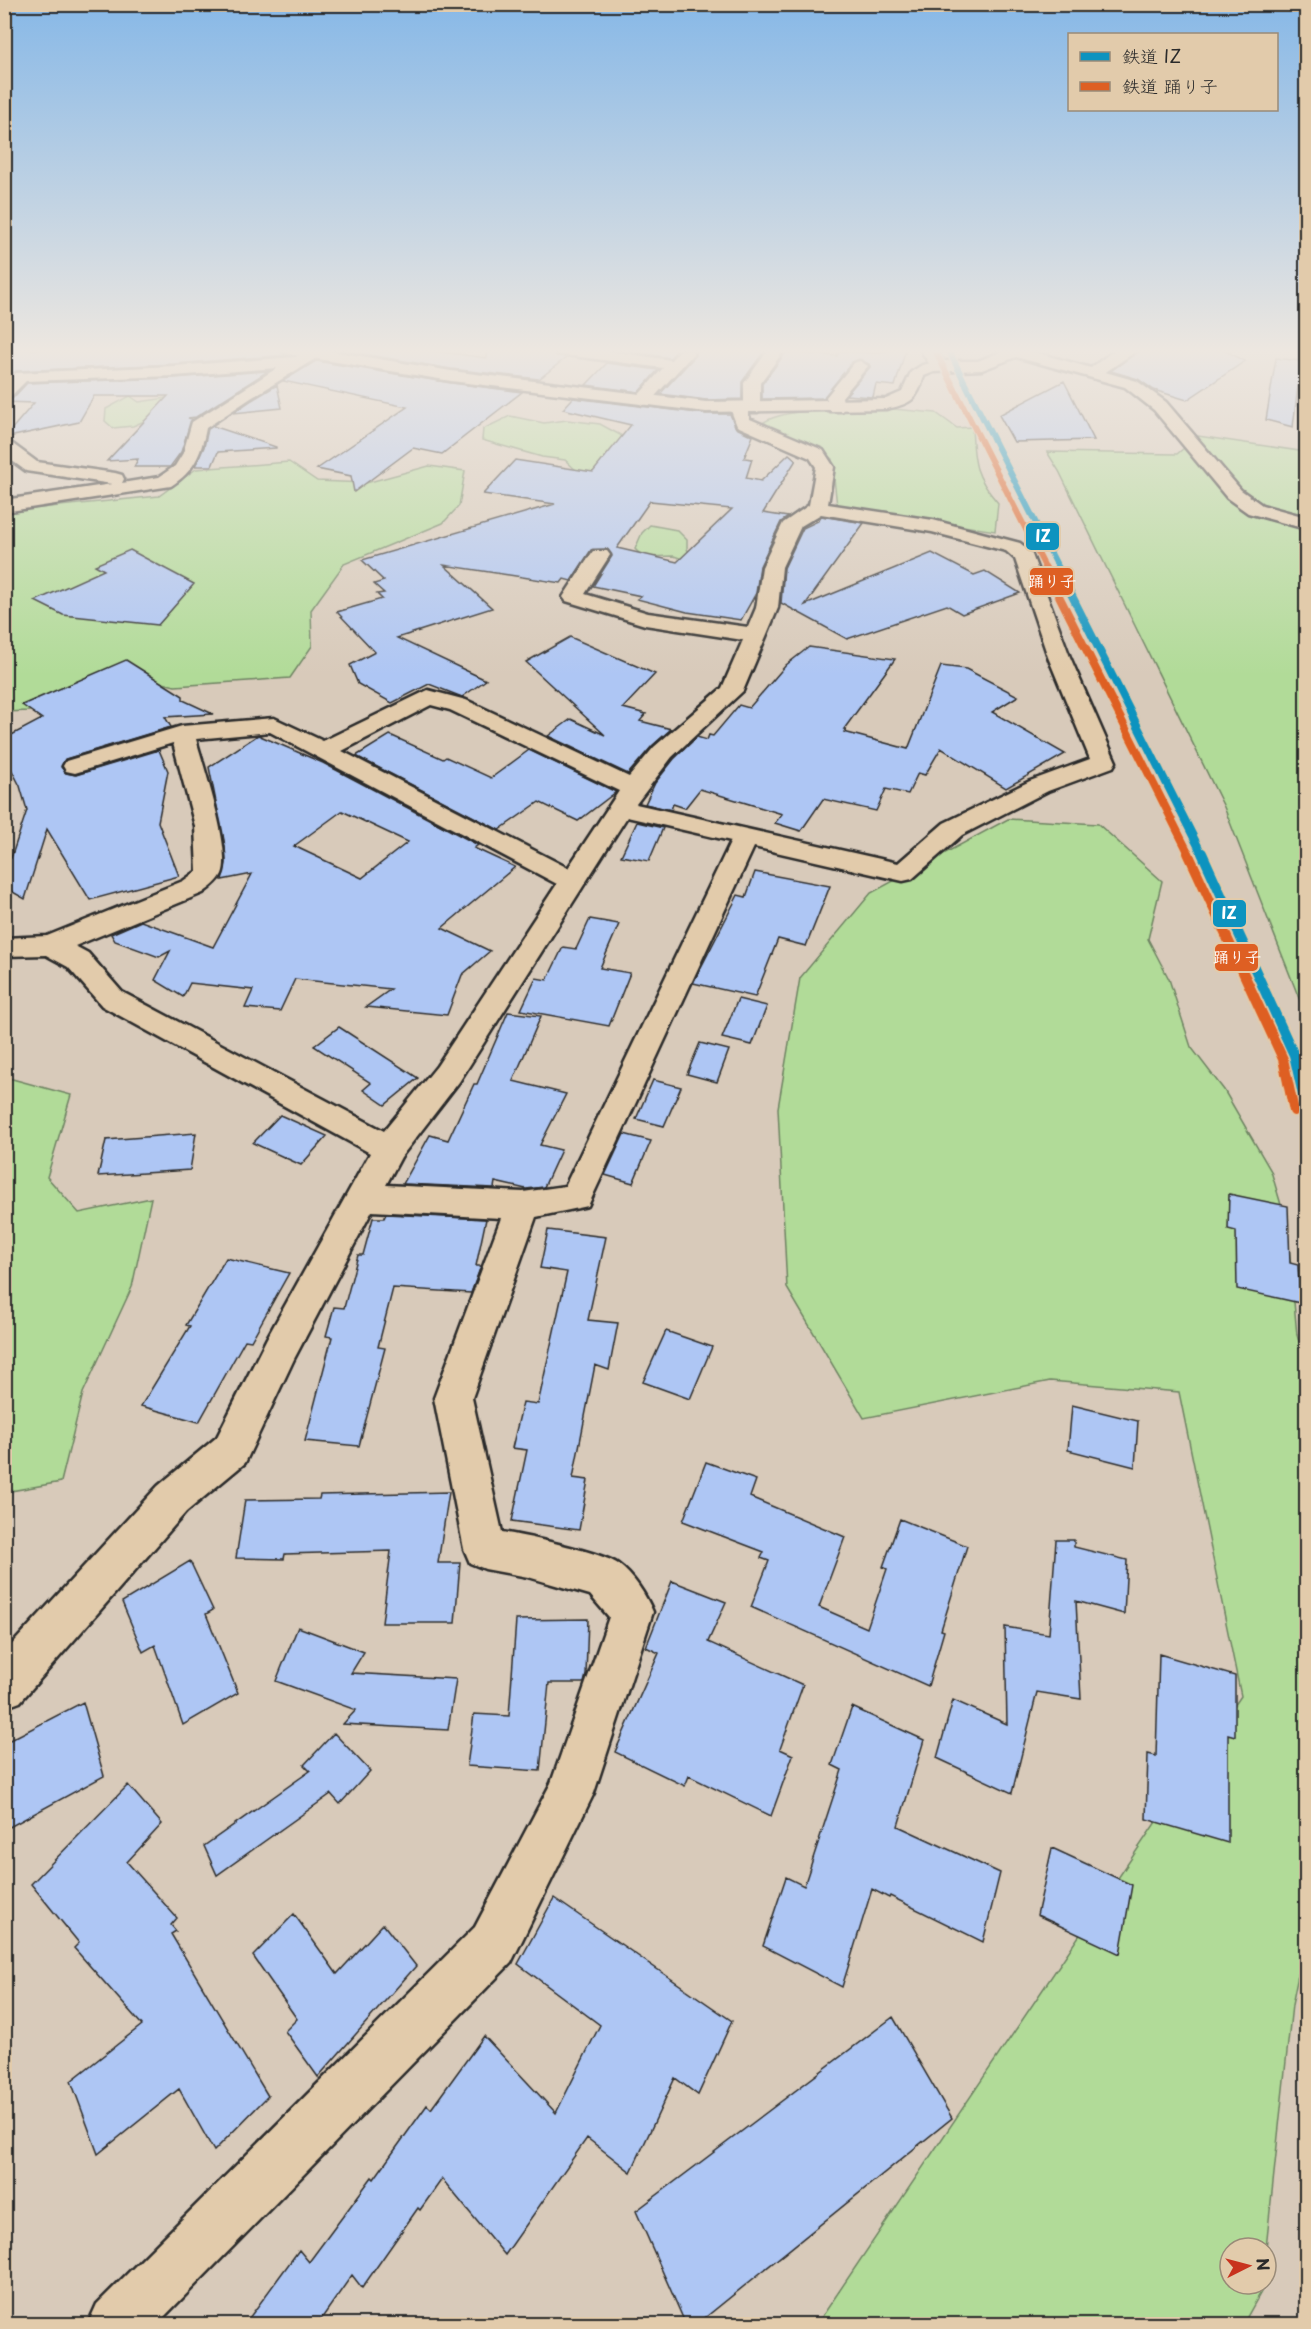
<svg xmlns="http://www.w3.org/2000/svg" width="1311" height="2329" font-family="'Playpen Sans','Klee One',sans-serif">
<rect width="100%" height="100%" fill="#d8caba"/>
<filter id="ink" filterUnits="userSpaceOnUse"><feTurbulence type="fractalNoise" baseFrequency=".0167" numOctaves="2"/><feDisplacementMap in="SourceGraphic" scale="12" xChannelSelector="R" yChannelSelector="G"/><feConvolveMatrix kernelMatrix="1 2 1 2 8 2 1 2 1" color-interpolation-filters="sRGB"/></filter>
<g filter="url(#ink)">
<!-- green -->
<path fill="#b1db98" stroke="#6e8362" stroke-width="1.5" d="M236 388 233 396 225 402 151 418 133 426 113 428 105 421 106 409 130 396 139 402Z
M893 409 936 413 957 428 972 427C974 463 974 475 998 503L995 531 837 506 832 459C812 441 783 440 764 422 791 406 860 409 893 409Z
M510 416 544 423 567 420 600 424 622 436 643 438 593 486 565 460 542 457 482 440 483 429Z
M1198 436 1306 452V1016L1224 807 1059 471 1047 452 1177 454Z
M289 462 317 481 366 483 429 466 465 471 459 506 443 523 344 564 311 610 312 646 290 678 175 686 135 676 29 711 5 712 4 517 10 511 159 496 196 469Z
M650 525 677 530 687 540V549L691 555 750 550 765 565 761 576 691 562 674 556 643 557 635 549 642 533Z
M1008 819 1098 824 1162 881 1148 939 1169 979 1191 1047 1224 1090 1271 1171 1287 1225 1297 1335 1306 1364V1936L1292 2005 1266 2248H1230V2284H1262L1261 2292 1243 2324H817L1241 1696 1179 1392 1050 1381 864 1418 787 1288 778 1108 800 978 871 893Z
M5 1077 71 1095 47 1177 79 1213 151 1198 132 1287 83 1393 61 1482 5 1492Z"/>
<!-- building -->
<path fill="#aec6f4" stroke="#2b2b2b" stroke-width="1.5" fill-rule="evenodd" d="M18 349H278L286 355 174 364 16 371 4 380V356H15Z
M335 349H419L487 358 488 349H548L557 356 567 357 539 379 451 369Z
M619 349H678L670 358Z
M694 349H751L765 350 742 382V399L706 400 660 394 696 355Z
M894 349H906L895 386 876 384 873 397 846 395 870 367 869 364 859 359 852 362 824 398 762 399V384L786 352 837 356 839 351 874 353Z
M1141 349H1222L1245 361 1187 400 1154 390 1138 379 1111 371Z
M1276 358 1301 361 1293 427 1266 420Z
M316 361 451 383 522 392 442 454 413 448 354 492 351 476 317 469 407 407 283 381Z
M607 363 658 370 639 392 586 385Z
M268 371 196 417 188 418 192 419 181 452 170 467H134L138 459 107 461 168 396H94L79 422 4 438 34 403 4 402 12 399 27 383 174 378Z
M1064 381 1094 440 1014 442 999 415Z
M277 385 282 408 233 413 252 400Z
M573 398 706 414H730L736 428 753 436 744 458 752 459 746 478 761 481 789 454 796 460 763 513 788 517 781 522 760 566 756 593 741 620 687 612 637 599 641 596 593 586 612 556 607 549 591 550 571 581 564 579 561 583 444 565 492 608 397 638 486 680 462 697 429 684 392 703 358 684 350 665 375 652 337 612 382 599 377 594 384 593 374 584 384 581 362 560 555 504 483 494 515 460 593 472 631 425 563 409ZM650 501 732 509 677 562 617 548Z
M213 426 276 447V448L218 452 212 466H195L204 447 208 429Z
M821 516 864 523 805 605 932 553 974 575 985 571 1020 593 962 614 947 605 847 639 781 603 784 568 803 528 818 521Z
M130 550 194 584 158 625 63 615 35 601 104 570 95 565Z
M570 637 655 674 623 708 646 714 640 721 671 729 652 746 628 774 548 736 571 719 605 735 526 662Z
M809 647 895 659 844 729H846L844 732 908 749 941 666 966 669 1018 696 992 712 1065 754 1006 788 941 748 925 775 918 773 908 794 886 789 876 811 823 799 801 831 775 823 782 814 700 789 685 808 673 804 671 810 645 804 655 783 674 759 697 737 707 740 709 735 713 736 739 705 749 708 786 665Z
M126 660 183 696V700L213 714 165 717 171 727 65 759 61 767 66 773 76 775 159 750 168 771 158 822 179 876 90 900 47 829 25 899 4 887V859L11 858 27 810 20 786 4 755V739L42 719 22 705Z
M258 735 323 763 478 845 474 848 515 867 442 928 490 951 462 975 447 1015 366 1007 391 989 295 979 280 1011 245 1008 253 990 190 983 183 997 155 980 170 951 159 957 115 941 111 934 141 921 213 947 252 874 222 880 226 863 225 847 209 767ZM342 811 408 842 362 878 294 846Z
M390 735 443 759 446 757 491 778 529 750 616 792 578 821 539 802 499 830 356 756Z
M637 822 663 828 649 861 621 856Z
M755 872 830 886 806 946 778 939 755 997 693 983 738 895 746 897Z
M590 919 619 924 600 968 630 973 609 1026 521 1010 536 978 547 980 563 947 576 949Z
M738 999 767 1006 752 1045 722 1038Z
M508 1012 541 1016 513 1081 566 1094 540 1145 561 1150 544 1187 526 1189 495 1182 494 1188 403 1184 430 1135 448 1140 474 1084H477Z
M339 1027 418 1078 385 1105 363 1090 371 1083 314 1046Z
M700 1043 729 1050 717 1082 687 1074Z
M653 1080 681 1087 664 1126 636 1119Z
M280 1115 327 1136 301 1165 253 1143Z
M196 1133 190 1170 98 1176 106 1140Z
M624 1134 651 1141 633 1183 605 1175Z
M1229 1194 1288 1206 1290 1263 1298 1265 1300 1303 1237 1289 1236 1231 1228 1229Z
M386 1214 486 1219 476 1266H481L471 1293 393 1288 378 1347 385 1348 359 1446 305 1441 332 1337 326 1336 334 1307 344 1308 358 1255H363L373 1218H384Z
M548 1230 606 1237 588 1320 618 1323 609 1370 595 1365 573 1478 588 1480 579 1530 512 1521 527 1450 512 1448 523 1402 538 1404 567 1272 540 1268Z
M226 1258 289 1273 251 1341 245 1340 199 1422 141 1406 190 1326 186 1325Z
M666 1331 712 1347 690 1399 643 1382Z
M1072 1405 1138 1421 1135 1467 1068 1450Z
M706 1462 756 1480 750 1497 845 1537 819 1607 867 1628 887 1569 883 1567 900 1519 967 1546 941 1630 944 1631 928 1686 751 1607 769 1561 761 1558 764 1552 683 1521Z
M449 1492 438 1563H460L455 1623H382L391 1551 285 1554 284 1559 236 1558 245 1500 319 1499 320 1495Z
M1056 1540H1074V1547L1127 1560 1124 1614 1076 1601 1081 1699 1037 1692 1012 1793 937 1758 953 1700 1007 1724 1005 1627 1049 1634Z
M190 1561 213 1610 206 1614 238 1693 183 1725 155 1645 143 1652 122 1602Z
M672 1581 726 1602 708 1642 803 1685 780 1749 793 1755 771 1816 689 1776 685 1786 615 1752 659 1653 646 1647Z
M588 1619 586 1675 584 1683H549L540 1771 467 1766 474 1714 509 1716 516 1620Z
M298 1627 364 1652 351 1673 456 1679 448 1730 343 1724 356 1710 276 1681Z
M1159 1654 1235 1676V1736L1228 1734V1843L1146 1819 1148 1754 1156 1756Z
M83 1702 104 1776 4 1830V1743Z
M852 1707 924 1740 898 1826 1000 1873 983 1942 890 1896 889 1898 872 1889 842 1987 763 1946 786 1877 804 1886 842 1770 832 1765Z
M334 1733 370 1771 340 1804 331 1794 217 1875 204 1846 310 1771 304 1765Z
M128 1785 162 1824 127 1862 177 1918 171 1925 176 1931 171 1934 268 2096 214 2151 179 2089 98 2154 71 2081 142 2025 74 1948 79 1943 31 1884Z
M1052 1848 1132 1885 1120 1954 1037 1915Z
M554 1898 732 2021 698 2095 675 2078 631 2172 587 2138 505 2255 442 2179 420 2210 418 2208 362 2288 352 2275 317 2325H244L299 2250 309 2262 372 2177 374 2179 427 2105 431 2109 484 2036 556 2113 600 2025 518 1964Z
M294 1914 337 1974 383 1924 416 1966 318 2077 285 2031 297 2019 253 1956Z
M893 2017 952 2118 696 2325H686L636 2211Z"/>
<g fill="none" stroke-linecap="round" stroke-linejoin="round">
<defs>
<path id="minor" d="M312 349 320 354 318 357 251 398 206 428C201 455 194 471 171 486L4 512V500L112 484 26 471 4 455V441L10 442 37 462 115 473 122 475 124 479 122 483 159 477 175 466 183 453 192 422 277 368 174 376 26 381 10 397 4 398V384L16 373 174 366 295 357Z
M550 349H595L671 360 680 350H692L694 353 648 404 642 405 634 400 663 368 558 354Z
M769 349H785L760 383V408L758 412H748L750 419 823 450 834 467 828 504 933 520 1020 543 1031 552 1070 657 1116 762 1113 767 1048 791 962 835 912 879 903 881 754 847 588 1206 536 1217 472 1398 502 1532C525 1536 602 1552 618 1564 633 1575 646 1595 653 1612L594 1793 511 1963 157 2324H88L97 2304 475 1927 551 1783 609 1617 590 1595 528 1577 485 1569 470 1563 464 1549 434 1398 501 1218 372 1211 294 1359 245 1463 186 1512 20 1702 4 1708V1653L158 1486 217 1437 267 1338 370 1153 102 1006 68 967 46 955 4 956V938L47 936 183 881 197 871 195 826 173 743 75 773 66 771 63 766 66 761 182 726 274 718 323 741 428 690 466 700 629 777 654 747 722 688 743 640 645 625 566 601 563 597 593 551H607L610 555 585 594 648 613 748 627 756 608 762 567 783 523 809 505 816 467 810 458 737 426 730 408 732 404H744V383ZM821 514 932 532 1006 551 1015 559 1048 657 1090 759 1030 781 944 823 898 863 636 804 672 757 743 691 778 608 782 567 801 526ZM431 705 450 710 619 791 568 868 342 751ZM270 732 557 884 437 1066 384 1131 122 992 88 953 75 946 203 893C210 888 218 882 222 874 232 851 203 765 196 739ZM627 817 731 841 565 1186 523 1192 386 1185 401 1157 459 1082Z
M920 349H936L947 367 945 370H933Z
M1116 349H1139L1100 376H1088L1086 373 1088 370Z
M860 361 868 366 842 397 844 407 842 411H830L826 397 854 363Z"/>
<path id="tertiary" d="M280 349H319L451 371 706 402 886 399 902 392 911 372 922 365 941 361H978L1000 352 997 349H1024L1137 381 1166 402 1241 490 1262 505 1306 517V529L1248 513 1227 498 1154 410 1125 387 1016 357 982 370 934 372 924 376C917 400 911 404 886 409L706 412 451 381 288 354Z"/>
</defs>
<!-- minor casing -->
<use href="#minor" stroke="#2b2b2b" stroke-width="5"/>
<!-- tertiary casing -->
<use href="#tertiary" stroke="#2b2b2b" stroke-width="5"/>
<!-- minor -->
<use href="#minor" fill="#e2cbab" fill-rule="evenodd"/>
<!-- tertiary -->
<use href="#tertiary" fill="#e2cbab" fill-rule="evenodd"/>
<defs>
<path id="rail-1-far2" d="M948 349 1059 569"/>
<path id="rail-1-far1" d="M1058 568 1202 854"/>
<path id="rail-1" d="M1202 853 1294 1055 1306 1108"/>
<path id="rail-2-far2" d="M937 354 1046 569"/>
<path id="rail-2-far1" d="M1045 568 1189 854"/>
<path id="rail-2" d="M1188 853 1283 1059 1294 1111"/>
</defs>
<!-- rail-1-far2 casing -->
<use href="#rail-1-far2" stroke="#e2cbab" stroke-width="8"/>
<!-- rail-1-far1 casing -->
<use href="#rail-1-far1" stroke="#e2cbab" stroke-width="10"/>
<!-- rail-1 casing -->
<use href="#rail-1" stroke="#e2cbab" stroke-width="14"/>
<!-- rail-2-far2 casing -->
<use href="#rail-2-far2" stroke="#e2cbab" stroke-width="8"/>
<!-- rail-2-far1 casing -->
<use href="#rail-2-far1" stroke="#e2cbab" stroke-width="10"/>
<!-- rail-2 casing -->
<use href="#rail-2" stroke="#e2cbab" stroke-width="14"/>
<!-- rail-1-far2 -->
<use href="#rail-1-far2" stroke="#0d93bf" stroke-width="6"/>
<!-- rail-1-far1 -->
<use href="#rail-1-far1" stroke="#0d93bf" stroke-width="8"/>
<!-- rail-1 -->
<use href="#rail-1" stroke="#0d93bf" stroke-width="10"/>
<!-- rail-2-far2 -->
<use href="#rail-2-far2" stroke="#de5f23" stroke-width="6"/>
<!-- rail-2-far1 -->
<use href="#rail-2-far1" stroke="#de5f23" stroke-width="8"/>
<!-- rail-2 -->
<use href="#rail-2" stroke="#de5f23" stroke-width="10"/>
</g>
</g>
<!-- sky -->
<linearGradient id="sky" x2="0" y2="1"><stop stop-color="#87b8e7"/><stop offset="0.52" stop-color="#ede7e0"/><stop offset="1" stop-color="#ede7e0" stop-opacity="0"/></linearGradient>
<rect width="1311" height="675" fill="url(#sky)"/>
<g stroke="#e2cbab" stroke-width="2">
<rect x="1025" y="522" width="35" height="29" rx="6" fill="#0d93bf"/>
<rect x="1029" y="567" width="45" height="29" rx="6" fill="#de5f23"/>
<rect x="1212" y="899" width="35" height="29" rx="6" fill="#0d93bf"/>
<rect x="1214" y="943" width="45" height="29" rx="6" fill="#de5f23"/>
</g>
<g font-size="16" text-anchor="middle" font-weight="bold" fill="#fff">
<text x="1043" y="542">IZ</text>
<text x="1052" y="587">踊り子</text>
<text x="1229" y="919">IZ</text>
<text x="1237" y="963">踊り子</text>
</g>
<!-- margin -->
<rect width="1311" height="2329" fill="none" stroke="#e2cbab" stroke-width="24"/>
<rect x="12" y="12" width="1287" height="2305" fill="none" stroke="#2b2b2b" stroke-width="2" filter="url(#ink)"/>
<!-- legend -->
<rect x="1068" y="33" width="210" height="78" fill="#e2cbab" stroke="#998b78" stroke-width="1.5"/>
<rect x="1080" y="52" width="30" height="9" fill="#0d93bf" stroke="#998b78" stroke-width="1.5"/>
<text x="1122" y="63" font-size="18" fill="#2b2b2b">鉄道 IZ</text>
<rect x="1080" y="82" width="30" height="9" fill="#de5f23" stroke="#998b78" stroke-width="1.5"/>
<text x="1122" y="93" font-size="18" fill="#2b2b2b">鉄道 踊り子</text>
<!-- north arrow -->
<g transform="translate(1248 2266) rotate(84)"><circle r="28" fill="#e2cbab" stroke="#998b78" stroke-width="1.5"/>
<path d="M0-4.5L10 22L0 15L-10 22Z" fill="#c8321e"/>
<text y="-9" font-size="16" font-weight="bold" text-anchor="middle" fill="#2b2b2b">N</text>
</g>
</svg>
